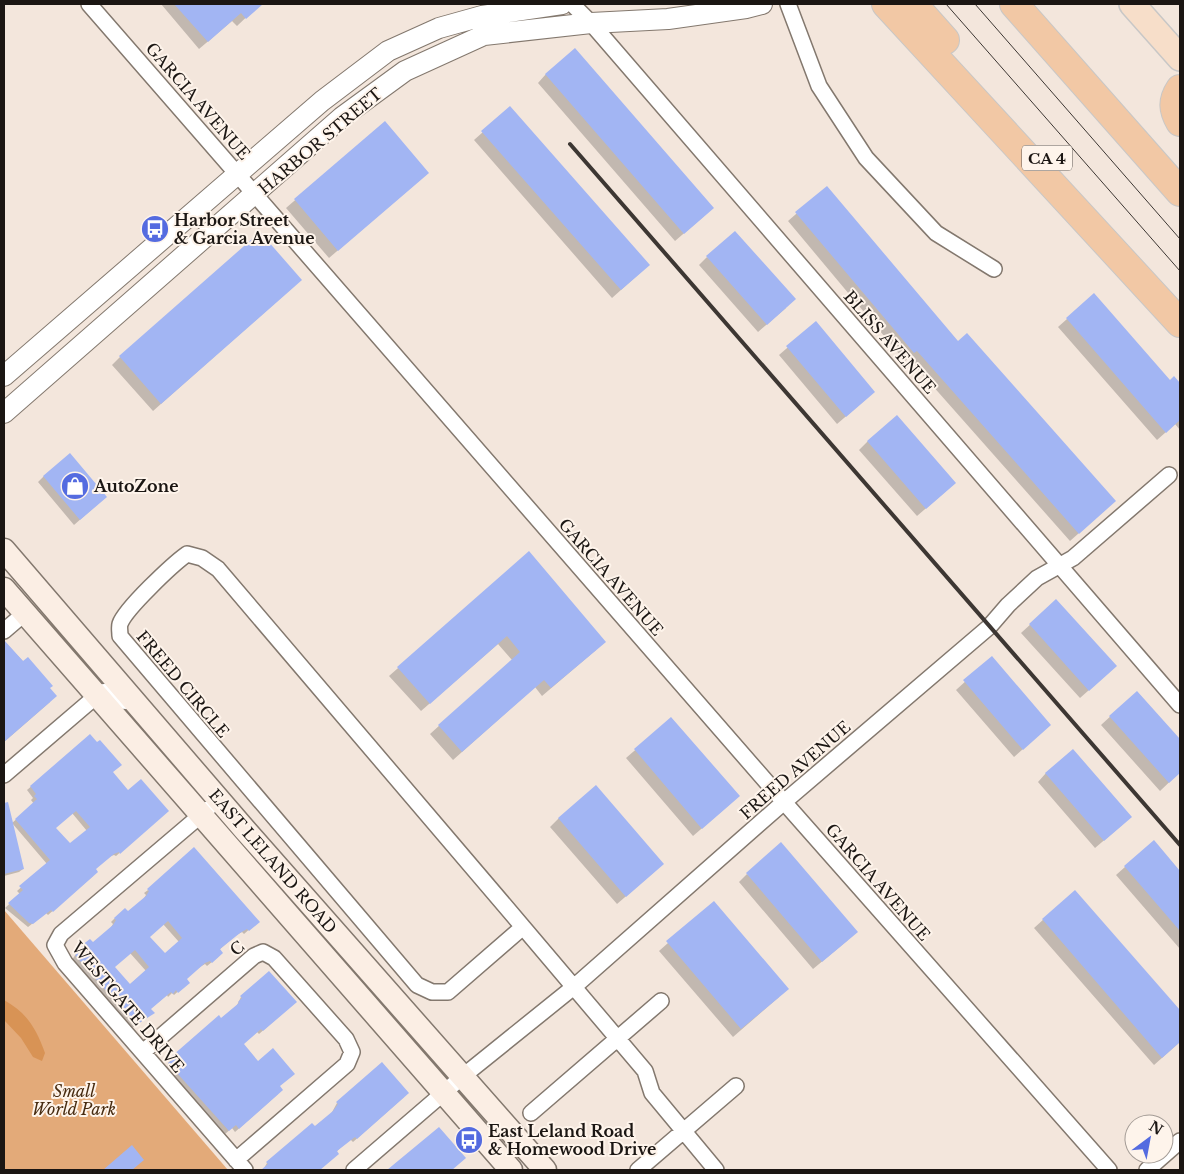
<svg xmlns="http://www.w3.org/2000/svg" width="1184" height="1174" font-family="'Libre Baskerville',serif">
<rect width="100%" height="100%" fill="#f3e6dc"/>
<!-- green -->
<path fill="#e3aa79" d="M4 910 228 1170H4Z"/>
<!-- water -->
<path fill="#d89355" d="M4 1000C27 1013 36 1028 45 1053L42 1061 33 1057 21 1038 4 1020Z"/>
<!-- shadow -->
<path fill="#0003" fill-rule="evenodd" d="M161 4H256L258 6 237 26 232 21 199 49Z
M546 74 704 216 675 241 538 83Z
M510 108 640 273 612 298 474 140Z
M384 123 428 173 329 258 286 208Z
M826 188 957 343 1106 509 1070 541 908 358 905 361 788 221Z
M707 257 786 308 758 332 699 265Z
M292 288 153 411 112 365 120 357Z
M1094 295 1170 382 1174 378 1180 385V430L1175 424 1157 440 1058 327Z
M816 323 865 400 837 424 779 355Z
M868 441 946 491 917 516 859 450Z
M44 476 99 503 74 525 38 482Z
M529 553 596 650 542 696 535 687 453 760 430 734 512 660 498 644 421 711 389 676Z
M1056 601 1107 674 1080 698 1021 633Z
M4 641 49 689 50 702 4 742Z
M991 658 1041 733 1014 757 956 690Z
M1137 692 1180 741V772L1160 791 1101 725Z
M671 719 730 804 693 836 626 758Z
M90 736 111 773 128 792 163 815 116 856 114 855 108 857 94 869 93 876 48 915 46 913 28 927 5 908 20 894 17 891 47 864 12 823 23 869 19 872 4 876V825L12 823 34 804 31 800 33 798 27 790ZM72 813 87 831 69 845 55 828Z
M1046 773 1122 825 1095 848 1038 782Z
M559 818 654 872 617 904 550 827Z
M1153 842 1180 873V949L1116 875Z
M747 874 848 940 813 969 739 882Z
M148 890 254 925 244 934 242 932 235 936 219 950 218 957 207 966 205 964 200 967 185 979 184 986 174 995 172 993 168 997 167 995 150 1009 149 1016 132 1028 72 960 79 949 92 944 110 929 113 924 111 922 115 918 128 913 143 900 146 895 144 893ZM163 924 179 942 165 955 149 937ZM130 953 146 971 129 985 114 967Z
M1075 891 1180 1012V1042L1154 1065 1034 928Z
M713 903 779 997 733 1037 659 951Z
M241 997 291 1006 259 1034 257 1032 242 1044 279 1087 278 1094 235 1132 232 1128 225 1134 166 1067 173 1056 236 1007Z
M404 1097 353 1142 350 1139 336 1152 334 1157 319 1170H263L267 1163 331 1114 337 1103Z
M439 1129 460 1162 450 1170H389Z"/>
<!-- building -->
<path fill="#a2b5f3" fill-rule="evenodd" d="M174 4H263L246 19 241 13 208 42Z
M575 48 714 208 684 234 545 74Z
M510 106 650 265 621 290 481 131Z
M385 121 429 173 338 251 294 199Z
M827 186 958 341 967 333 1116 501 1079 534 917 351 914 353 795 212Z
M735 231 796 299 767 325 706 256Z
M260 232 302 280 161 404 119 356Z
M1094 293 1170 380 1174 376 1180 383V420L1166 433 1066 318Z
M816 321 875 392 846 417 786 346Z
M897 415 956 483 926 509 867 441Z
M70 453 107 497 80 520 43 476Z
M529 551 606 642 551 688 544 680 462 752 438 725 520 652 507 636 430 704 397 667Z
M1056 599 1117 666 1089 691 1029 624Z
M4 640 23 661 28 657 53 686 50 688 57 696 4 742Z
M992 656 1051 725 1023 750 963 680Z
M1137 691 1180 739V773L1169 783 1109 716Z
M671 717 740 796 702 829 634 749Z
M90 734 97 742 100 740 122 765 113 772 128 790 141 779 169 811 120 854 119 852 114 854 96 869 98 872 53 912 51 910 33 924 29 923 8 903 23 890 19 886 50 860 15 819 37 799 34 796 36 794 30 786ZM76 811 90 827 70 843 56 828Z
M1073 749 1132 817 1104 841 1045 773Z
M596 785 664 864 626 897 558 818Z
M8 802 24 869 4 874V803Z
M1154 840 1180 871V931L1124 866Z
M781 842 858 932 822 962 746 873Z
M194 847 260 922 249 931 247 929 240 933 220 949 223 953 212 963 210 961 205 963 187 979 190 983 178 993 176 990 173 994 171 992 151 1009 155 1013 136 1025 75 955 80 950 78 948 90 939 93 942 113 925 116 920 114 918 125 908 128 911 146 896 149 891 147 889ZM168 921 182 938 165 953 150 937ZM135 950 149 967 130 984 115 967Z
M1075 890 1180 1010V1042L1162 1058 1042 919Z
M714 901 789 989 741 1029 666 941Z
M269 971 297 1002 263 1031 261 1029 244 1044 258 1061 273 1048 295 1074 280 1086 283 1090 239 1129 236 1125 229 1131 168 1063 174 1058 172 1056 219 1015 221 1018 239 1003 238 1002 242 998 240 996Z
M382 1062 409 1093 357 1139 355 1137 337 1151 339 1154 320 1170H261L268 1164 266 1162 312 1123 315 1126 333 1111 338 1104 336 1102Z
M439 1127 466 1158 452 1170H387Z
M132 1145 144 1160 132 1170H103Z"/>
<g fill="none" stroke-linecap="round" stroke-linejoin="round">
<defs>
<path id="minor" d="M89 4 784 802 1109 1170
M572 4 591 23 1180 705
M788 4 819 86 866 158 936 233 994 269
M187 554 202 558 218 569 523 927 448 992H432L417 985 120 636C120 632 119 627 120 624 125 609 173 564 187 554Z
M4 631 25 613
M4 775 101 692 109 691 118 701 136 702
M208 809 61 934 55 945 65 963 245 1170
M523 927 645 1071 652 1093 716 1170
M143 1052 254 956 263 952 274 958 346 1039 352 1052 347 1064 236 1160
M531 1113 661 1001
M354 1170 462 1077 575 986 784 802 989 627 1008 605 1037 578 1073 558 1169 475
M638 1170 736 1086
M1147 1170 1180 1141"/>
<path id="tertiary" d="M4 376 322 101 388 51 439 28 482 16 562 4
M4 413 342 117 405 71 484 35 591 23 668 19 746 8 762 4"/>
<path id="secondary" d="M4 550 245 830 545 1170
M4 589 511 1170"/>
<path id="primary" d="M1132 4 1180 58"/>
<path id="motorway" d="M886 4 1180 323
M913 4 945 40
M1014 4 1180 192
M1180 89C1172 101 1173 110 1180 122"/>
</defs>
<!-- minor casing -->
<use href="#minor" stroke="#83786e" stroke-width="18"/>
<!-- tertiary casing -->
<use href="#tertiary" stroke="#83786e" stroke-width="22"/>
<!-- secondary casing -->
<use href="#secondary" stroke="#83786e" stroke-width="25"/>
<!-- primary casing -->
<use href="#primary" stroke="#c8c7c6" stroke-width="28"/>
<!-- motorway casing -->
<use href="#motorway" stroke="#c8c7c6" stroke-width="30"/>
<!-- minor -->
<use href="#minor" stroke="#fff" stroke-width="15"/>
<!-- tertiary -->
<use href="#tertiary" stroke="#fff" stroke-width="20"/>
<!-- secondary -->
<use href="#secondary" stroke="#fbeee4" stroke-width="22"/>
<!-- primary -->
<use href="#primary" stroke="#f7dec9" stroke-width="25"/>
<!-- motorway -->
<use href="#motorway" stroke="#f2c8a5" stroke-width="28"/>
<!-- tram -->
<path stroke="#3d3733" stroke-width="1" d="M946 4 1180 271
M975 4 1180 239"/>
<!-- rail -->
<path stroke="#3d3733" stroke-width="4" d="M570 144 1180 845"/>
</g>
<!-- icons -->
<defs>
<symbol id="bus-disc" viewBox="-11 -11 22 22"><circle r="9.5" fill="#546be0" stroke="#fef4eb"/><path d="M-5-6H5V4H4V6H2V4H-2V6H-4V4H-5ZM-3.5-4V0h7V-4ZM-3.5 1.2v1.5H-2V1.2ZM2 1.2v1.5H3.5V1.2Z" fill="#fff"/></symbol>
<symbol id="shop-disc" viewBox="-11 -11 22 22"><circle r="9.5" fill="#546be0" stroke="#fef4eb"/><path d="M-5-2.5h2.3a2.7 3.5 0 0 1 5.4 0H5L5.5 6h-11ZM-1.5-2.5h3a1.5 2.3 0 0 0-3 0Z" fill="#fff"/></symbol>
</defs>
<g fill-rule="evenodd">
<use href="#bus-disc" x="139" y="213" width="32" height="32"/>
<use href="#shop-disc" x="59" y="470" width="32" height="32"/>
<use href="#bus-disc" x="453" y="1124" width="32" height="32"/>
</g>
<g text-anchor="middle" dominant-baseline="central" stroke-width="4" stroke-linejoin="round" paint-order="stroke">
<!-- shield labels -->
<rect fill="#fef4eb" stroke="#5f5954" stroke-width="1" x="1022" y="145.5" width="50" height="25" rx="4"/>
<g font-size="15" font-weight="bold" fill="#1b1613">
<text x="1047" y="158">CA 4</text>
</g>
<!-- street labels -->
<g font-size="16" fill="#1b1613" stroke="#fef4eb">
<text transform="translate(198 101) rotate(49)">GARCIA AVENUE</text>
<text transform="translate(320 141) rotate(-40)">HARBOR STREET</text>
<text transform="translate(890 342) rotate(49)">BLISS AVENUE</text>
<text transform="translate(611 577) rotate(49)">GARCIA AVENUE</text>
<text transform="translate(183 684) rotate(50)">FREED CIRCLE</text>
<text transform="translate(795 770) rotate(-41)">FREED AVENUE</text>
<text transform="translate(273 861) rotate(49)">EAST LELAND ROAD</text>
<text transform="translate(878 882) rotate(49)">GARCIA AVENUE</text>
<text transform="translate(237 948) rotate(-39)">C</text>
<text transform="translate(128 1007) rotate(50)">WESTGATE DRIVE</text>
</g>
<!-- poi labels -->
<g font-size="16" font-weight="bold" fill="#1b1613" stroke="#fef4eb" text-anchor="start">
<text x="174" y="220">Harbor Street<tspan x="174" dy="18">&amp; Garcia Avenue</tspan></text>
<text x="94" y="486">AutoZone</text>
<text x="488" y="1131">East Leland Road<tspan x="488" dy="18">&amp; Homewood Drive</tspan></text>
</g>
<!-- park labels -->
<g font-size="16" font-style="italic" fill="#472b10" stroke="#fef4eb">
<text x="74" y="1091">Small<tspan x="74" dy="18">World Park</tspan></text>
</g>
</g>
<!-- border -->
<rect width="1184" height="1174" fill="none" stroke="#1b1613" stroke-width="10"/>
<!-- north arrow -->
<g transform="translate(1149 1139) rotate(32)"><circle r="24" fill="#fef4eb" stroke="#a39b95"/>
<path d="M0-4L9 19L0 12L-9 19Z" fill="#546be0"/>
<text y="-8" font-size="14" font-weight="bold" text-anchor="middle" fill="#1b1613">N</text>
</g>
</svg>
